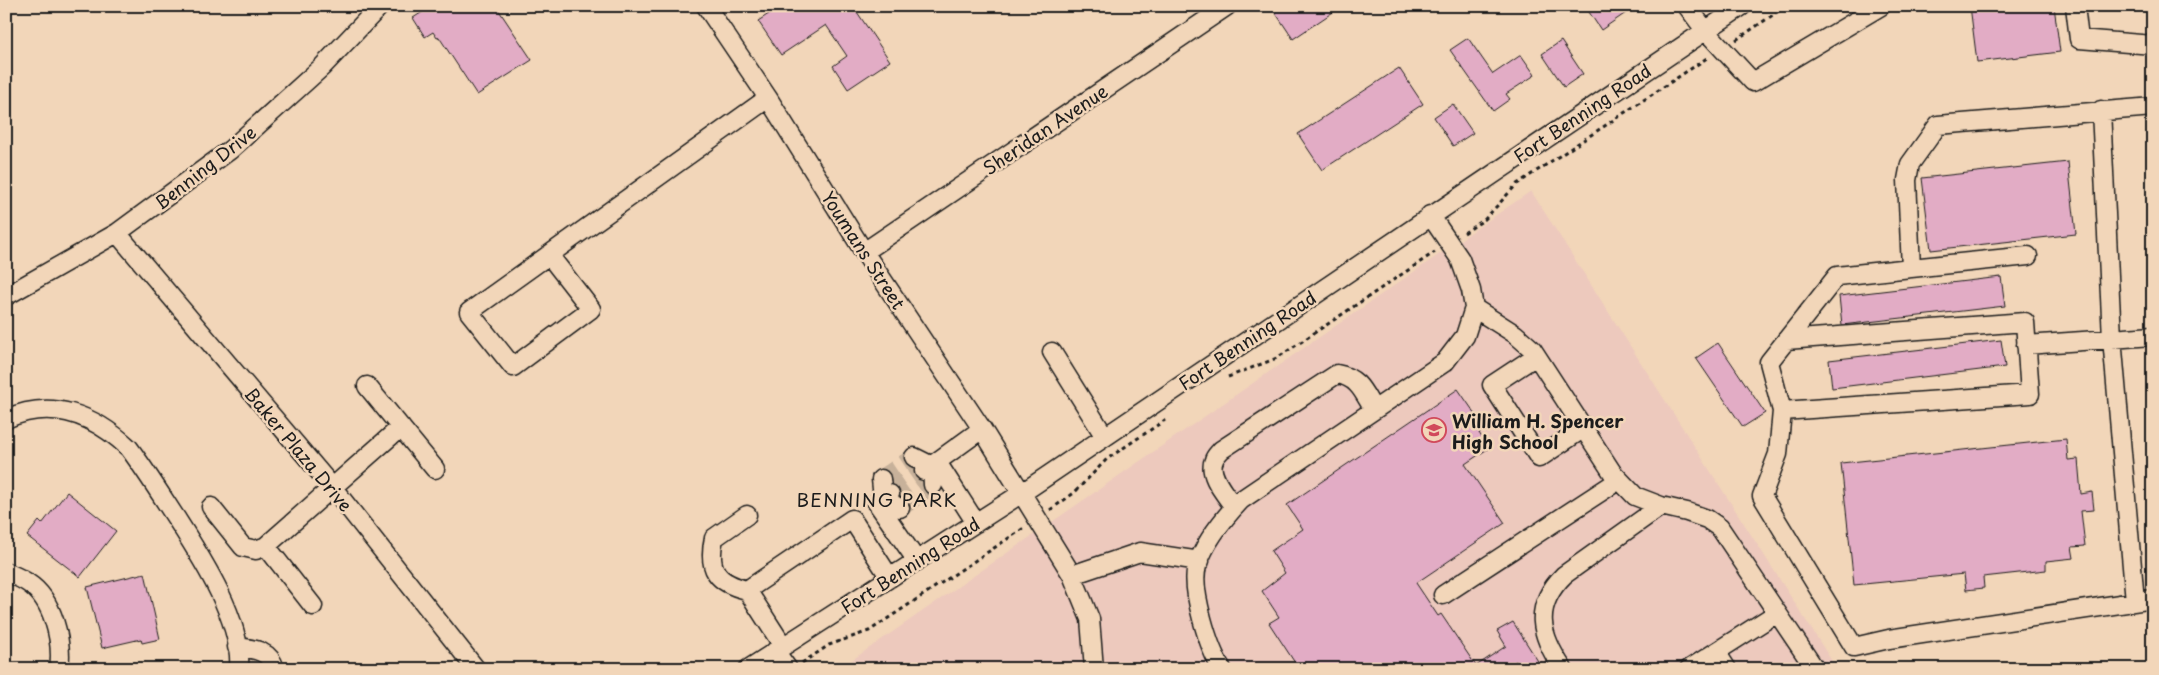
<svg xmlns="http://www.w3.org/2000/svg" width="2159" height="675" font-family="'Playpen Sans',sans-serif">
<rect width="100%" height="100%" fill="#f2d6b9"/>
<filter id="ink" filterUnits="userSpaceOnUse"><feTurbulence type="fractalNoise" baseFrequency=".02" numOctaves="2"/><feDisplacementMap in="SourceGraphic" scale="10" xChannelSelector="R" yChannelSelector="G"/><feConvolveMatrix kernelMatrix="1 2 1 2 8 2 1 2 1" color-interpolation-filters="sRGB"/></filter>
<g filter="url(#ink)">
<!-- built -->
<path fill="#edc9bd" d="M1531 191 1837 669H839Z"/>
<!-- building -->
<path fill="#e2acc5" stroke="#1c1c1c" d="M432 6H496L532 60 477 95 439 37 437 38 433 32 425 37 413 18Z
M781 6H853L890 61 848 89 833 66 847 56 826 25 781 55 758 21Z
M1271 6H1342L1293 39Z
M1585 6H1636L1601 30Z
M1970 6H2054L2060 52 1977 62Z
M1468 38 1493 74 1521 55 1535 75 1506 94 1510 99 1493 111 1450 50Z
M1561 41 1583 74 1564 87 1542 54Z
M1399 68 1423 104 1322 170 1298 134Z
M1453 104 1473 133 1453 146 1434 117Z
M2068 162 2076 234 1931 250 1922 178Z
M2001 277 2005 306 1842 325 1839 296Z
M2001 340 2005 367 1832 388 1829 360Z
M1718 343 1765 413 1743 427 1696 358Z
M1458 389 1485 428 1479 433 1489 448 1465 464 1505 523 1416 583 1438 616 1441 614 1476 666 1506 646 1497 631 1513 622 1543 669H1522L1516 661 1504 669H1299L1269 623 1279 617 1262 591 1285 573 1271 551 1303 529 1287 505Z
M2066 439 2068 460 2078 459 2081 494 2092 492 2094 510 2081 511 2085 546 2072 547 2074 558 2046 561V570L1983 577 1984 588 1966 590 1964 574 1854 585 1841 463Z
M67 492 116 531 80 577 27 536 39 521 42 524Z
M145 573 160 639 142 643 141 639 102 648 87 587Z"/>
<g fill="none" stroke-linecap="round" stroke-linejoin="round">
<!-- minor-tunnel -->
<path stroke="#c7b19a" stroke-width="18" stroke-dasharray="18 9" stroke-linecap="butt" d="M881 479 914 457
M890 494 924 471
M900 508 933 485"/>
<defs>
<path id="minor" d="M706 6 768 98 864 252 982 429 1072 575 1090 619 1094 669
M1687 6 1705 30 1753 82 1881 6
M2075 6 2079 39 2153 45
M2101 110 2112 338 2135 601
M1430 215 1460 259 1471 290 1474 308 1515 334 1532 349 1612 472 1635 496 1661 506 1687 512 1707 519 1720 528 1815 669
M117 233 333 488 476 669
M864 252 1227 6
M549 255 591 309 513 367 469 312 768 98
M2028 256 1911 268 1907 180 1910 164 1938 125 2153 107
M1911 268 1837 276 1769 362 1782 411 1778 454 1762 496 1854 647 1889 639 2153 599
M6 296 117 233 230 150 322 67 380 6
M2026 345 2153 336
M1052 352 1105 437
M1536 356 1492 385 1539 458 1584 428
M367 386 435 469
M1782 411 2030 394 2025 322 1786 340
M6 419C52 398 94 415 129 448 146 471 161 495 176 518 201 557 243 621 239 669
M914 457 932 466
M937 462 976 523
M932 466 933 485
M924 471 982 429
M881 479 883 499
M890 494 877 503 917 561
M883 499 900 508
M211 507 243 547 256 550 266 546 401 427
M1234 507C1226 495 1207 475 1214 460 1215 456 1219 453 1221 450L1337 374C1359 378 1363 392 1374 410
M747 515 714 538C707 570 717 583 747 590
M266 546 313 606
M6 572C13 575 21 578 28 583 53 599 63 641 59 669
M1072 575 1140 552 1200 561
M1443 595 1619 480
M783 646 747 590 852 519 890 578
M237 647C254 649 270 650 275 669
M775 651 788 669
M1716 652 1727 669
M748 669 1022 493 1742 6
M1222 669C1209 649 1190 589 1197 566 1205 541 1223 519 1241 500L1445 362 1465 336 1474 308
M1563 669C1540 635 1532 607 1564 575L1661 506
M1689 669 1777 613"/>
</defs>
<!-- minor casing -->
<use href="#minor" stroke="#1c1c1c" stroke-width="21"/>
<!-- path -->
<path stroke="#1c1c1c" stroke-width="3" stroke-dasharray="4 4" stroke-linecap="butt" d="M1736 40 1786 6
M1464 233 1485 219 1517 184 1707 58
M1228 377 1277 358 1435 252
M1050 510 1074 493 1107 459 1165 420
M802 663 829 645 869 631 1024 528"/>
<!-- minor -->
<use href="#minor" stroke="#f2d6b9" stroke-width="18"/>
</g>
</g>
<!-- icons -->
<defs>
<symbol id="school-ring" viewBox="-11 -11 22 22"><circle r="9.5" fill="#f2d6b9" stroke="#d1495b" stroke-width="1.5"/><path d="M0-5L7-2L0 1L-7-2ZM-4 1L0 2.5L4 1V4Q0 6-4 4Z" fill="#d1495b"/></symbol>
</defs>
<g fill-rule="evenodd">
<use href="#school-ring" x="1420" y="416" width="28" height="28"/>
</g>
<g text-anchor="middle" dominant-baseline="central" stroke-width="5" stroke-linejoin="round" paint-order="stroke">
<!-- street labels -->
<g font-size="18" fill="#1c1c1c" stroke="#f2d6b9">
<text transform="translate(1582 113) rotate(-34)">Fort Benning Road</text>
<text transform="translate(1045 129) rotate(-34)">Sheridan Avenue</text>
<text transform="translate(205 167) rotate(-38)">Benning Drive</text>
<text transform="translate(864 250) rotate(57)">Youmans Street</text>
<text transform="translate(1247 340) rotate(-34)">Fort Benning Road</text>
<text transform="translate(299 449) rotate(50)">Baker Plaza Drive</text>
<text transform="translate(910 565) rotate(-33)">Fort Benning Road</text>
</g>
<!-- poi labels -->
<g font-size="18" font-weight="bold" fill="#1c1c1c" stroke="#f2d6b9" text-anchor="start">
<text x="1452" y="420">William H. Spencer<tspan x="1452" dy="21">High School</tspan></text>
</g>
<!-- neighbourhood labels -->
<g font-size="19" letter-spacing="1" fill="#1c1c1c" stroke="#f2d6b9">
<text x="877" y="499">BENNING PARK</text>
</g>
</g>
<!-- margin -->
<rect width="2159" height="675" fill="none" stroke="#f2d6b9" stroke-width="25"/>
<rect x="12" y="12" width="2134" height="650" fill="none" stroke="#1c1c1c" stroke-width="2" filter="url(#ink)"/>
</svg>
